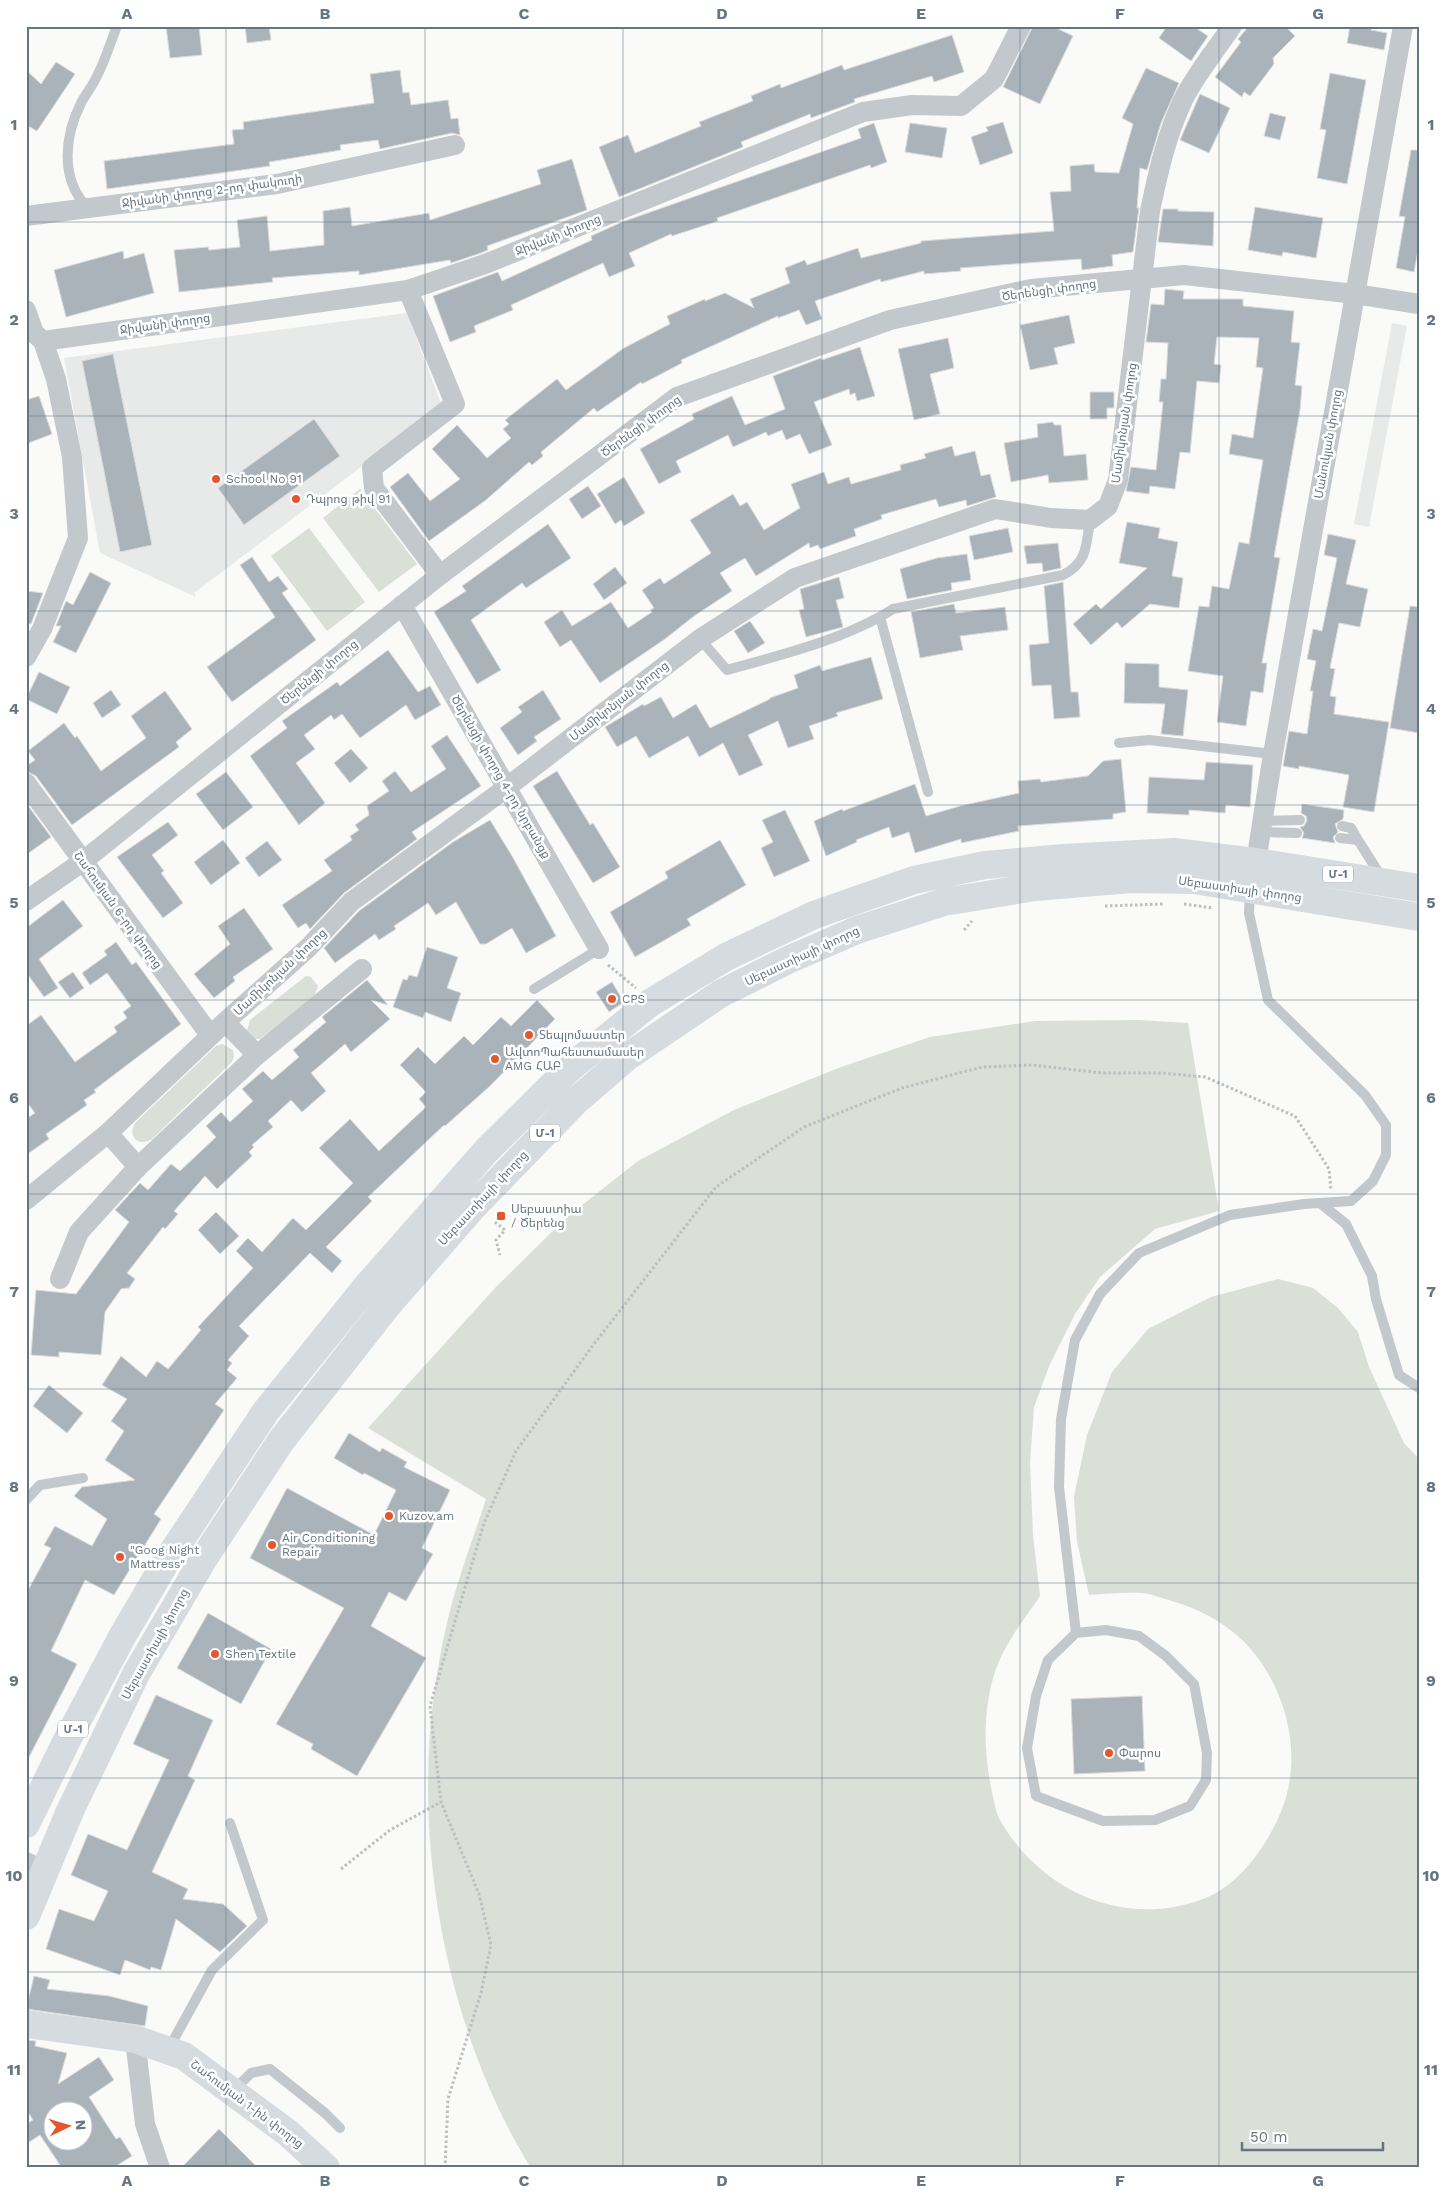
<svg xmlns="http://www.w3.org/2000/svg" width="1445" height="2194" font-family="'Work Sans','Noto Sans Armenian',sans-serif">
<rect width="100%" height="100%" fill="#fafaf8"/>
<!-- built -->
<path fill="#e8e9e9" d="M407 313 442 406 194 593 196 597 100 553 64 358Z
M1392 323 1407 326 1369 527 1354 524Z"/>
<!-- green -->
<path fill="#dadfd7" d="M360 489 417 564 379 592 323 518Z
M309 528 365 602 327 631 271 556Z
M306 976 311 977 318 986 314 997 260 1039H255L247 1031 250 1020Z
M1138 1020 1188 1023 1219 1211 1155 1229 1100 1277 1075 1314 1050 1364 1034 1407 1030 1463 1033 1535 1040 1596C1023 1621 1003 1646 994 1675 982 1715 984 1757 993 1797 995 1804 996 1813 1000 1820 1040 1891 1124 1929 1203 1899 1236 1887 1262 1852 1277 1821 1300 1774 1294 1720 1269 1675 1246 1634 1210 1611 1165 1599 1158 1597 1149 1593 1142 1593 1125 1592 1106 1594 1089 1595L1077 1542 1074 1497 1087 1435 1112 1372 1148 1329 1211 1297 1278 1279 1313 1288 1338 1308 1358 1332 1369 1367 1404 1443 1419 1459V2168H531C448 2035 413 1850 434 1695 438 1665 444 1632 452 1603 462 1567 475 1533 486 1499L368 1428 496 1287 567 1217 638 1161 734 1110 841 1067 930 1037 1035 1021Z
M222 1044 233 1050 234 1056 232 1062 152 1139C138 1148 126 1135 136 1122L216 1046Z"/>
<!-- building -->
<path fill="#aab3b9" stroke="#dcdcda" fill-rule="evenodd" d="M166 26H199L202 55 170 58Z
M245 26H269L271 40 247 43Z
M1033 26H1052L1073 36 1040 104 1003 87Z
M1167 26H1193L1208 36 1191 61 1159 38Z
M1249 26H1285L1295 36 1273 58 1274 64 1250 96 1244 92 1242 97 1215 77 1241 42 1238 39Z
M1350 26H1372L1371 30 1387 33 1384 50 1347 43Z
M952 35 964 72 934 82 932 76 854 99 855 102 811 118 810 114 741 142 743 147 619 197 599 147 628 135 635 153 701 126 699 122 753 101 751 96 780 84 781 88 842 65 844 70Z
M56 62 75 74 37 131 26 125V70L41 84Z
M1146 68 1179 83 1161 123 1147 170 1140 168 1137 208H1139L1133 252 1112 255 1113 266 1082 270 1081 259 960 268 961 271 924 274V271L881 282 880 279 815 301 822 319 806 325 799 310 778 318V316L681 360 682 363 642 384 641 382 597 412 594 408 541 452 543 456 532 465 529 462 486 500 429 541 390 487 408 473 430 501 460 479 432 449 457 425 487 458 511 438 503 429 509 424 505 420 557 379 566 390 624 348 670 324 667 316 705 299V301L725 293 754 308 750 299 790 283 785 268 805 260 807 265 858 248 861 258 921 243V241L1054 231 1050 192 1071 191 1070 166 1094 164 1095 172 1119 173 1133 124 1122 118Z
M400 70 403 93 409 92 411 105 448 100 451 119 458 118 460 135 452 133 380 149 378 140 340 145 341 150 269 162 270 166 107 189 104 161 234 144 232 130 244 129 243 122 374 103 370 74Z
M1330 73 1366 80 1347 184 1317 178 1326 130 1320 129Z
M1200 94 1230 108 1209 153 1180 140Z
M1270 113 1286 117 1280 140 1264 136Z
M1003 122 1013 153 980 165 971 137 988 131 986 127Z
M874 123 887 162 871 168 870 165 717 218 718 221 672 236 671 234 629 253 635 266 609 277 603 263 511 305 513 310 474 326 476 332 450 342 433 296 498 272 502 281 592 240 591 236 622 222 861 138 858 129Z
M910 123 947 128 942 158 905 152Z
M1411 150H1419V245L1414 272 1396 268 1405 217 1399 216Z
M572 159 587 210 487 246 488 250 481 253 451 263 450 260 359 275V271L272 278 273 282 179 292 174 250 208 247 209 250 240 247 237 220 267 216 270 251 324 245 323 211 350 207 352 226 429 213 430 220 541 184 537 170Z
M1255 207 1323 218 1316 258 1283 252 1282 256 1248 250Z
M1163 209H1178V211L1214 212 1213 246 1158 242Z
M123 251 124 259 144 253 154 293 66 317 54 270Z
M1165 289 1184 291 1183 299H1243V306L1294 311 1291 342 1300 343 1295 385 1302 386 1300 410 1274 557 1280 558 1262 663H1267L1263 693 1251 691 1246 726 1217 722 1223 676 1188 671 1199 606 1209 607 1212 586 1229 589 1239 542 1249 544 1263 460 1229 454 1232 434 1253 438 1263 368 1256 367 1259 338 1217 337 1214 364 1221 365 1219 383 1197 381 1190 453 1180 452 1175 489 1150 486 1149 494 1126 491 1131 467 1156 470 1163 402H1159L1161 379H1166L1168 343 1146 342 1151 304 1164 305Z
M1069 315 1075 343 1054 348 1058 364 1030 370 1020 325Z
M948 338 954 368 930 374 940 414 914 420 898 349Z
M860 347 875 396 857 401 855 393 850 395 849 389 814 402 832 445 809 454 800 434 786 440 782 430 768 436 766 432 733 447 728 435 676 461 681 472 659 484 640 449 694 419 692 414 732 396 745 425 785 409 773 376 821 358 822 360Z
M113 354 152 545 120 552 82 361Z
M1090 392H1114V408H1107V419H1090Z
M39 396 52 434 26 444V400Z
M314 419 340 456 244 525 218 488Z
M1053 422 1054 425H1061L1064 456 1086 454 1088 480 1049 483 1048 475 1011 482 1004 443 1038 437 1037 424Z
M952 446 955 456 975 451 981 476 990 474 996 497 967 506 966 500 939 507 936 499 881 515 882 519 854 529 856 536 820 549 818 545 810 548 809 543 756 576 745 558 720 573 732 591 694 616 665 639 600 683 571 640 560 647 544 622 562 610 572 626 611 602 628 628 652 612 650 610 654 608 642 590 660 578 664 584 711 553 690 520 733 494 740 506 747 502 764 530 800 508 791 484 824 472 828 484 849 477 851 484 901 470 900 465 926 458 924 454Z
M624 477 645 513 624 526 621 520 615 524 597 494Z
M588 486 601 506 582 519 569 499Z
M1127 522 1160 528 1158 538 1178 542 1172 576 1183 578 1179 608 1150 604 1122 628 1117 622 1091 645 1073 624 1096 604 1101 609 1147 568 1119 563Z
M548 524 571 558 526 588 522 583 471 620 501 670 477 684 434 612 466 591 462 586Z
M1008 528 1013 552 974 560 969 536Z
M1328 534 1356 540 1346 584 1368 589 1360 627 1339 623 1330 668 1335 669 1330 696 1336 697 1334 714 1389 722 1374 812 1343 807 1349 775 1299 766V769L1283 766 1289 731 1307 734 1313 691H1310L1316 661 1307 659 1313 629 1322 631 1337 558 1324 555Z
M1058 543 1061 568 1043 572 1042 563 1027 564 1024 546Z
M967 554 971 580 951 583 952 590 907 599 900 569 937 558Z
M252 557 269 582 278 576 288 589 282 593 316 640 232 702 207 667 275 617 240 565Z
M615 567 627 583 604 600 593 584Z
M90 572 111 583 76 653 53 642 61 626H56L66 601 73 605Z
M839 577 844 598 836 600 843 627 806 637 799 610 804 609 800 589Z
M1063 582 1071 692H1078L1080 717 1054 719 1051 685 1032 686 1029 645 1049 643 1044 586Z
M26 591 43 593 31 624 26 623Z
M954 604 956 613 1005 607 1008 630 960 636 963 650 920 658 911 612Z
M1410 606 1419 607V733L1390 728Z
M750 621 765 643 748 653 734 631Z
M388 650 418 692 430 686 441 705 415 720 406 705 360 738 342 714 334 720 331 715 304 735 315 749 296 763 325 803 299 825 250 756 287 728 282 721 337 682 340 686Z
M871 657 883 699 836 713 838 716 809 726 814 739 788 748 778 721 748 735 763 765 739 776 723 743 699 757 688 736 649 758 636 736 617 747 605 727 643 704 644 706 661 697 673 718 696 704 710 728 770 699V698L798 688 794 675 820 665 822 671Z
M1125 663 1159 664V687L1188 690 1183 736 1161 734 1165 704 1124 703Z
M39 672 70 687 57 714 26 699Z
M111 690 121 705 102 718 93 703Z
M543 690 561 719 534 737 537 741 518 755 500 728 522 712 518 707Z
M165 691 192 729 176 742 179 747 72 825 36 776 26 771V766L35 760 28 751 64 723 75 738 77 736 101 771 146 738 131 716Z
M447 735 481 786 412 832 417 839 344 893 310 929 306 923 298 928 282 905 332 871 324 860 352 840 350 836 359 830 355 825 369 815 367 806 389 791 382 781 395 771 411 792 446 769 431 746Z
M351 749 368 768 350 783 334 763Z
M1121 759 1126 812 1113 814V819L1018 826 1019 831 961 843V839L915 853 909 832 892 838 889 827 856 840 857 842 826 856 814 821 842 809 843 811 915 784 926 816 960 806 1019 793 1018 781 1040 779 1041 782 1088 776 1103 761Z
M1206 762 1253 765 1250 807 1226 805 1225 813 1189 810V815L1147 813 1149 777 1204 780Z
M557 771 590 825 593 823 620 867 593 883 533 786Z
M226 772 253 807 223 830 196 794Z
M26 803 51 837 26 855Z
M1302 804 1344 810 1343 819 1335 824 1338 832 1333 837 1335 843 1302 838 1304 833 1300 827 1304 826 1307 820 1306 816 1301 813Z
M785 810 810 861 774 877 761 848 773 842 762 820Z
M490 820 512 856 556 936 526 953 512 928 486 944H480L456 902 436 915 428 903 394 926 396 929 379 940 375 934 335 963 324 948 359 911 453 842Z
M168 822 178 835 152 855 164 871 161 873 183 903 163 918 117 857Z
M223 840 240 863 211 885 194 862Z
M720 840 746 885 687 919 691 925 635 957 610 912 668 878 665 872Z
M267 841 282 860 259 877 245 858Z
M63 900 83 926 39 959 58 988 44 997 26 972V928Z
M244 908 273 949 233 977 235 981 214 998 194 974 230 944 218 926Z
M116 942 132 965 136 962 181 1024 94 1090 96 1092 84 1100 87 1105 46 1134 49 1139 26 1155V1119L35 1113 26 1101V1026L41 1015 75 1062 117 1032 114 1027 127 1018 123 1012 131 1006 107 973 90 985 82 973 107 955 104 951Z
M427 947 458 957 447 988 461 993 451 1022 425 1012 423 1018 393 1007 403 979 407 980 409 975 417 977Z
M73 972 84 988 70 998 58 982Z
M367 980 388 1005 371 1000 390 1019 351 1052 345 1044 311 1073 326 1091 302 1112 291 1100 268 1121 273 1127 252 1145 254 1147 249 1152 252 1156 217 1189 205 1176 174 1211 178 1214 165 1229 163 1227 127 1273 135 1279 129 1288 121 1289 105 1312 101 1355 59 1352V1357L31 1355 36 1290 76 1294 129 1222 115 1210 140 1183 148 1190 171 1164 180 1171 216 1137 206 1126 221 1112 230 1122 253 1101 242 1089 263 1071 272 1080 299 1057 293 1050 326 1022 322 1017Z
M612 982 624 1002 609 1012 596 992Z
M537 1000 555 1019 490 1086 445 1126 444 1125 368 1197 372 1201 326 1247 342 1261 332 1273 310 1253 239 1326 249 1336 228 1360 232 1363 227 1370 237 1378 215 1404 224 1410 154 1514 161 1519 114 1595 85 1580 51 1651 77 1664 26 1763V1594L51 1548 44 1545 55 1526 92 1546 107 1519 74 1496 82 1487 135 1480 105 1460 124 1431 111 1421 127 1399 102 1385 121 1356 146 1377 157 1361 168 1369 201 1330 198 1327 253 1268 236 1251 248 1238 262 1252 293 1218 306 1230 353 1183 319 1148 350 1119 379 1151 426 1107 419 1099 426 1092 400 1065 418 1047 435 1064 464 1036 473 1045 501 1017 511 1026Z
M216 1212 239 1236 220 1254 198 1230Z
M49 1385 83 1413 67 1433 33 1406Z
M349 1433 380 1452 382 1448 407 1462 404 1467 450 1490 422 1548 433 1554 406 1601 389 1592 371 1626 426 1658 357 1776 311 1749 313 1744 276 1724 344 1608 250 1558 287 1488 374 1535 396 1490 364 1473 363 1475 334 1458Z
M208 1613 271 1649 241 1704 177 1668Z
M156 1695 213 1720 188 1776 195 1780 152 1872 188 1889 183 1899 223 1904 247 1926 220 1952 176 1919 161 1970 151 1967 150 1970 125 1960 120 1975 46 1949 59 1909 94 1921 108 1891 71 1875 88 1834 127 1850 169 1760 133 1744Z
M1142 1696 1145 1771 1074 1774 1071 1699Z
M34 1976 50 1980 47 1989 109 1996 148 2006 145 2026 26 2009Z
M26 2040 36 2041 35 2046 67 2053 58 2084 99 2057 114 2080 89 2097 116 2139 120 2137 132 2156 113 2168H62L40 2135 26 2144V2124L33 2120 26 2109ZM52 2112H82V2142H52Z
M219 2129 258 2168H181Z"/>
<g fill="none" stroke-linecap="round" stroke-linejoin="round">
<!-- path -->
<path stroke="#bbbfc2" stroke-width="3" stroke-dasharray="2.5 2.5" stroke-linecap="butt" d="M1184 904 1213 908
M1105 906 1163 904
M964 930 972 921
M608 965 636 988
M495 1222 505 1230 496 1240 500 1255
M341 1869 390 1830 441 1802
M445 2168 448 2099 481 1993 491 1945 479 1894 441 1802 430 1706 484 1523 516 1451 594 1344 716 1187 804 1127 902 1088 982 1067 1032 1065 1103 1073H1161L1205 1077 1295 1116 1329 1169 1331 1190"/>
<!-- lane -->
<path stroke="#c3c8cc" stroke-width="10" d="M88 208C60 180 64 137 81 103 85 95 91 88 95 80 104 64 110 44 117 26
M880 617 928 792
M700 639 727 670C781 655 846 639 893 609L1063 575C1088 562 1086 545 1090 520
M1119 743 1149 740 1273 754
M1263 821 1300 820
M1342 826 1351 828 1358 840
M1261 832 1297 833
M1340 838 1358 840 1382 878
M534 989 599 949
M1320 1203 1346 1224 1372 1276 1376 1299 1399 1375 1419 1388
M26 1500 40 1485 83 1478
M1076 1633 1106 1630 1139 1636 1166 1656 1194 1684 1207 1753 1206 1780 1190 1806 1155 1820 1103 1821 1036 1796 1027 1748 1036 1696 1048 1660 1076 1633 1059 1487 1061 1419 1075 1340 1100 1294 1139 1253 1230 1215 1304 1204 1351 1201 1373 1181 1386 1155V1125L1365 1095 1268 1000 1249 913 1250 891
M168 2050 212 1970 263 1920 230 1823
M233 2091 251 2073 270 2069 325 2113 340 2128"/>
<!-- street -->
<path stroke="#c3c8cc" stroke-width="20" d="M26 216 277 184 455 145
M408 290 455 404 372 468 374 488 440 575
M26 310 34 333 43 341 56 379 72 457 78 538 42 629 26 657
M43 341 408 290 485 264 863 112 912 105 961 106 994 79 1021 26
M402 605 599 949
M26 783 210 1035
M1256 862 1273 754 1403 26
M26 901 82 862 440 575 677 397 890 320 1031 289 1184 275 1355 294 1419 304
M225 1022 257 1055
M108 1133 138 1167
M26 1200 108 1133 225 1022 309 947 351 902 506 788 700 639 795 578 995 509 1051 518 1090 520 1108 506 1118 480 1150 211C1158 173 1166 136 1183 100 1196 74 1216 50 1232 26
M60 1279 79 1232 138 1167 257 1055 362 969
M26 1862 44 1871
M135 2039 145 2124 160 2168"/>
<!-- secondary -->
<path stroke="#d6dbdf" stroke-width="28" d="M26 2024 135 2039 184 2056 288 2133 326 2168"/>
<!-- primary -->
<path stroke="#d6dbdf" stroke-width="28" d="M26 1824 66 1742 123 1635 164 1565 266 1411 367 1286 487 1150 571 1067 650 1003 726 957 814 915 914 880 985 865 1063 858 1174 852 1256 862 1419 888
M26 1916 70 1811 136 1674 204 1558 281 1441 386 1307 472 1208 575 1102 627 1057 720 994 788 960 857 930 944 902 1035 887 1131 879 1194 880 1419 917"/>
</g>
<!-- grid -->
<path fill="none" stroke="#657683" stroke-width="1" stroke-opacity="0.55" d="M226 26V2168M425 26V2168M623 26V2168M822 26V2168M1020 26V2168M1219 26V2168M26 222H1419M26 416H1419M26 611H1419M26 805H1419M26 1000H1419M26 1194H1419M26 1389H1419M26 1583H1419M26 1778H1419M26 1972H1419"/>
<!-- markers -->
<g fill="#e4572e" stroke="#fff" stroke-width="2">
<circle cx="216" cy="479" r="5"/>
<circle cx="296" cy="499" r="5"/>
<circle cx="612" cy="999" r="5"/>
<circle cx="529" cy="1035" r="5"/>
<circle cx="495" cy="1059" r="5"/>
<rect x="496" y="1211" width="10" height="10" rx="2.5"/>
<circle cx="389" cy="1516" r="5"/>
<circle cx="272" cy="1545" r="5"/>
<circle cx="120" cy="1557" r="5"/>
<circle cx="215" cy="1654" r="5"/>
<circle cx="1109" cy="1753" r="5"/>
</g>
<g text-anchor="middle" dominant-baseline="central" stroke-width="5" stroke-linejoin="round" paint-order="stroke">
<!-- shield labels -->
<g fill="#fff" stroke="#939fa8" stroke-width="1">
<rect x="1323" y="865.5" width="30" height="17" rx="4"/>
<rect x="530" y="1124.5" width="30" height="17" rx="4"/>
<rect x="58" y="1720.5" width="30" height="17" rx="4"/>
</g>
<g font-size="11" font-weight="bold" fill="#657683">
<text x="1338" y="874">Մ-1</text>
<text x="545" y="1133">Մ-1</text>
<text x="73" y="1729">Մ-1</text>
</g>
<!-- street labels -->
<g font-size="12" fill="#657683" stroke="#fff">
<text transform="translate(212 191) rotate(-8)">Ջիվանի փողոց 2-րդ փակուղի</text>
<text transform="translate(558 235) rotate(-22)">Ջիվանի փողոց</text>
<text transform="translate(1049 290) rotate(-8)">Ծերենցի փողոց</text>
<text transform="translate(165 324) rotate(-8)">Ջիվանի փողոց</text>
<text transform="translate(1124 423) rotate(-82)">Մամիկոնյան փողոց</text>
<text transform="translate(641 426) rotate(-36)">Ծերենցի փողոց</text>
<text transform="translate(1328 444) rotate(-80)">Մանուկյան փողոց</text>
<text transform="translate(319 672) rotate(-39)">Ծերենցի փողոց</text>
<text transform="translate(619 701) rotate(-38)">Մամիկոնյան փողոց</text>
<text transform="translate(501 777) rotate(60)">Ծերենցի փողոց 4-րդ նրբանցք</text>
<text transform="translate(1240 889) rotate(8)">Սեբաստիայի փողոց</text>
<text transform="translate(118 910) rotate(54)">Շահումյան 6-րդ փողոց</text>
<text transform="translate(802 956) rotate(-25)">Սեբաստիայի փողոց</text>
<text transform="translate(280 972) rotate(-43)">Մամիկոնյան փողոց</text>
<text transform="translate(483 1198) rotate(-47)">Սեբաստիայի փողոց</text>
<text transform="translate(155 1644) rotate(-61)">Սեբաստիայի փողոց</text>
<text transform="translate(247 2104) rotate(37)">Շահումյան 1-ին փողոց</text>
</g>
<!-- poi labels -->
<g font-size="12" fill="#657683" stroke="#fff" text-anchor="start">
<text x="226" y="479">School No 91</text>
<text x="306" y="499">Դպրոց թիվ 91</text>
<text x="622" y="999">CPS</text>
<text x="539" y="1035">Տեպլոմաստեր</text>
<text x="505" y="1052">ԱվտոՊահեստամասեր<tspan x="505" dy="14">AMG ՀԱԲ</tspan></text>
<text x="511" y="1209">Սեբաստիա<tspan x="511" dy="14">/ Ծերենց</tspan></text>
<text x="399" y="1516">Kuzov.am</text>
<text x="282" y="1538">Air Conditioning<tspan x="282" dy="14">Repair</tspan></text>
<text x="130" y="1550">"Goog Night<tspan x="130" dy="14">Mattress"</tspan></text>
<text x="225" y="1654">Shen Textile</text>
<text x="1119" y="1753">Փարոս</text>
</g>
</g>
<!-- border -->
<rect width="1445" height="2194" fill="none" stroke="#ffffff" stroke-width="55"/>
<!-- north arrow -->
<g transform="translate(68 2126) rotate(85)"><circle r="24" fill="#ffffff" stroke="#c1c8cd"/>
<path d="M0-4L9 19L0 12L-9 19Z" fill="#e4572e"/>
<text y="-8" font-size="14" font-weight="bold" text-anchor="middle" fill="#657683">N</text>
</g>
<!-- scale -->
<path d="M1242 2142v8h141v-8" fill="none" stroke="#657683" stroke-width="2.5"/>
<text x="1250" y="2142" font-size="15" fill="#657683" stroke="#ffffff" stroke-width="4" paint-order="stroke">50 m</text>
<rect x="28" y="28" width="1390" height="2138" fill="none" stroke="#657683" stroke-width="2"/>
<g font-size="16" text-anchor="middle" font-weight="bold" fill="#657683">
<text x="127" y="19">A</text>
<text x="325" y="19">B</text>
<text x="524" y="19">C</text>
<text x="722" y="19">D</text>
<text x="921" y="19">E</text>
<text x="1120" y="19">F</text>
<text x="1318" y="19">G</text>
<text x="14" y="130">1</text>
<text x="1431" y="130">1</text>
<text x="14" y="325">2</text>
<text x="1431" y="325">2</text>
<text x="14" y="519">3</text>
<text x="1431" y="519">3</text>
<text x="14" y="714">4</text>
<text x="1431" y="714">4</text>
<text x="14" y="908">5</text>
<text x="1431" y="908">5</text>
<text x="14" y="1103">6</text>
<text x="1431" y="1103">6</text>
<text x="14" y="1297">7</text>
<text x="1431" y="1297">7</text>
<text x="14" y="1492">8</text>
<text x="1431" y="1492">8</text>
<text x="14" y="1686">9</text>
<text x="1431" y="1686">9</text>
<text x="14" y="1881">10</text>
<text x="1431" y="1881">10</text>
<text x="14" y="2075">11</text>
<text x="1431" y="2075">11</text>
<text x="127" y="2186">A</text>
<text x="325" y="2186">B</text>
<text x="524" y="2186">C</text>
<text x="722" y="2186">D</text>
<text x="921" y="2186">E</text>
<text x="1120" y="2186">F</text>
<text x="1318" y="2186">G</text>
</g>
</svg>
